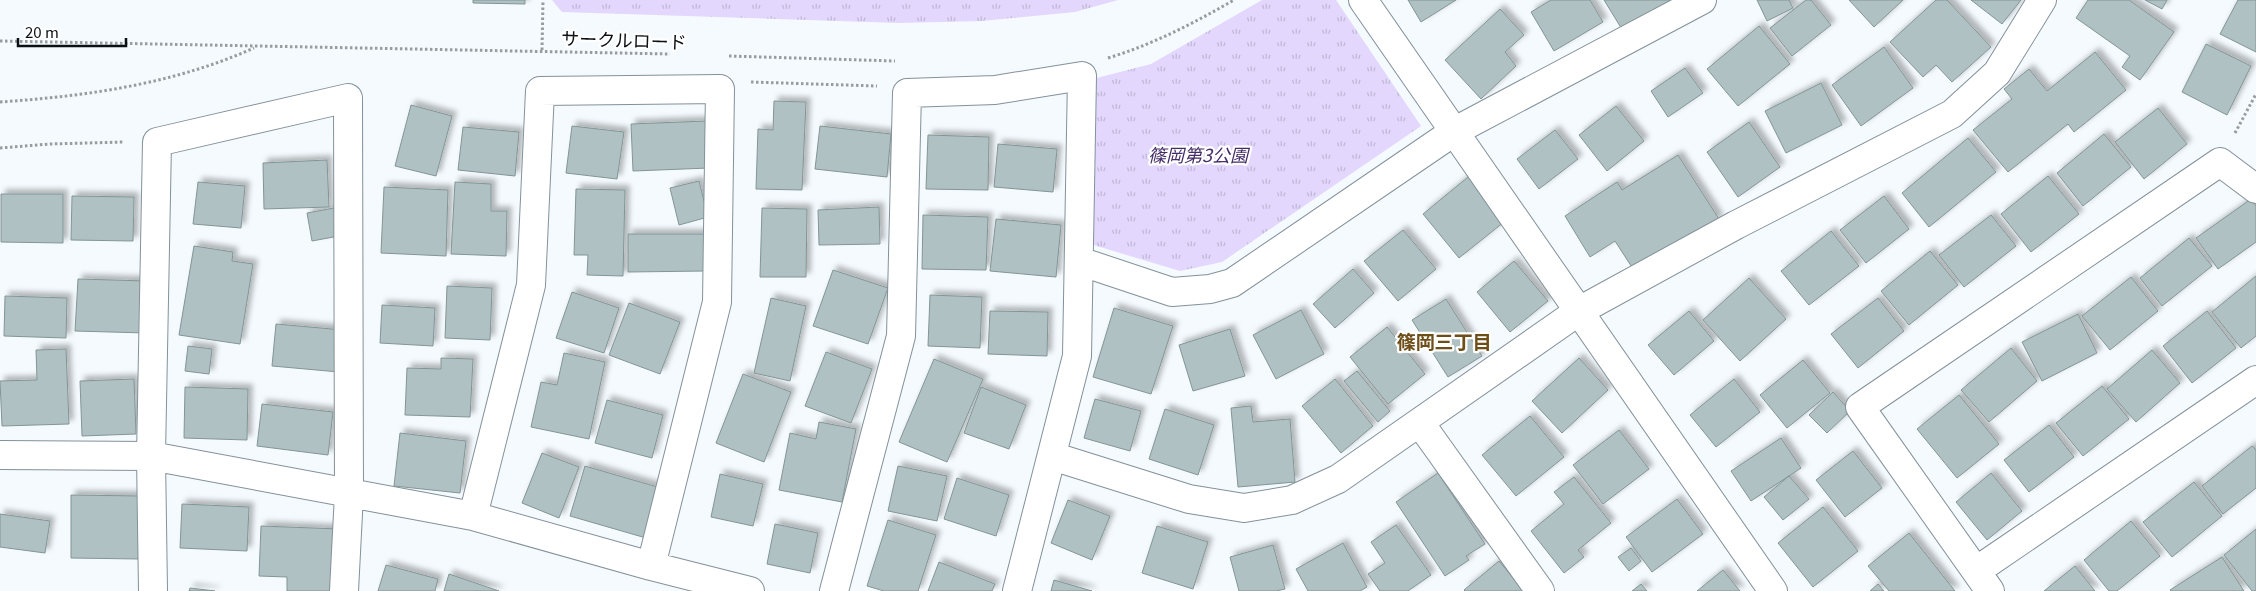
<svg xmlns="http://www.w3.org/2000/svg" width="2256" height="591" font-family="Georgia,'Noto Sans JP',serif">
<defs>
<pattern id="park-tufts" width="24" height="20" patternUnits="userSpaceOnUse" patternTransform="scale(1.25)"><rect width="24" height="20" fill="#e3d7fd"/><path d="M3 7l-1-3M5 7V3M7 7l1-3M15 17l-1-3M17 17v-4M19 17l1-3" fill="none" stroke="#c1b8d8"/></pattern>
<filter id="shadow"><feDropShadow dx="4.5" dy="-4.5" stdDeviation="2.5" flood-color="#0004"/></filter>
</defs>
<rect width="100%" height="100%" fill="#f4fafe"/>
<!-- park -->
<path fill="url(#park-tufts)" d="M552 0H1118L1075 12 982 21 899 23 562 12Z
M1262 0H1336L1421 126 1222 262 1180 271 1090 244 1093 79 1151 64Z"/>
<!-- building -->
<path fill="#afc1c3" stroke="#829596" filter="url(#shadow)" d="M473 0H525V4L473 3Z
M1408 0H1456L1421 22Z
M1551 0H1590L1603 22 1554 51 1531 12Z
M1604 0H1671L1623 31Z
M1757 0H1789L1793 8 1767 21Z
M1806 0H1811L1831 25 1792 56 1770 28Z
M1849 0H1903L1874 27Z
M1936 0H1947L1991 47 1952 82 1936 65 1923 77 1890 42Z
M1971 0H2021L2002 24Z
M2088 0H2129L2174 32 2140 80 2122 67 2130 56 2076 18Z
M2145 0H2167L2162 9Z
M2238 0H2256V52L2220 34Z
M1500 9 1524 35 1505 52 1516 66 1481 99 1445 60Z
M1759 26 1790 64 1738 106 1707 69Z
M2206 44 2251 66 2227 115 2182 92Z
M1884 47 1913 88 1861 126 1832 85Z
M2095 52 2126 90 2074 132 2068 124 2008 172 1973 130 2012 99 2004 89 2029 69 2047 91Z
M1685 68 1703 93 1668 117 1651 91Z
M1821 83 1842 125 1786 153 1765 111Z
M774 101 806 102 802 190 756 189 758 129 773 130Z
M411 105 452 116 436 176 395 166Z
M1616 106 1644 141 1607 171 1579 135Z
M2158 108 2187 144 2144 179 2115 142Z
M707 121 709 168 633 171 631 124Z
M1749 122 1780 167 1738 197 1707 152Z
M572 126 624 132 617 179 566 173Z
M820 126 891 134 887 177 815 169Z
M463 127 519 132 515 176 458 170Z
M1555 130 1578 159 1539 189 1517 159Z
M2104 134 2131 167 2083 206 2057 173Z
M928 135 989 137 988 190 926 189Z
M1968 138 1996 172 1929 227 1902 193Z
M998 144 1057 149 1053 192 994 187Z
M1678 155 1719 219 1635 272 1615 241 1590 257 1565 216 1617 182 1622 190Z
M327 160 329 207 264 209 263 163Z
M2048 176 2079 214 2031 252 2001 214Z
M1468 177 1504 222 1459 258 1423 214Z
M699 181 708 217 679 225 670 188Z
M198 182 245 186 241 228 193 224Z
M455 182 491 184V211H507L506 256 451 254Z
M384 187 448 190 446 256 381 253Z
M576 189 625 190 623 276 587 275 588 255H574Z
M1 194H63V243L1 242Z
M72 196 134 197 133 241 71 240Z
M1884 196 1909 229 1866 263 1840 230Z
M2251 199 2256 206V242L2218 269 2196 238Z
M879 207 880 244 819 245 818 210Z
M334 208 339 236 312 241 307 213Z
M762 208 807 209 806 277H760Z
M923 215 988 217 986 270 922 269Z
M1991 215 2016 246 1964 287 1939 255Z
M996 219 1061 225 1056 277 990 271Z
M1403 230 1436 269 1398 301 1364 261Z
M1831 231 1859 266 1809 305 1781 271Z
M628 234H705V271L628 272Z
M2189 238 2212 266 2162 306 2140 278Z
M194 246 233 252 232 261 253 264 240 344 179 335Z
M1930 251 1958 285 1909 325 1881 291Z
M1514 261 1548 301 1510 332 1477 292Z
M1353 269 1374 293 1335 328 1313 304Z
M833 270 888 288 868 344 813 326Z
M2256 276V336L2241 348 2212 312Z
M2131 277 2158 311 2110 350 2082 316Z
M1749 278 1786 319 1740 361 1703 320Z
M78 279 147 281 146 333 75 331Z
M447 286 492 288 490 340 445 338Z
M572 292 619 308 604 353 556 338Z
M930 295 982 297 980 348 928 346Z
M5 296 67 298 66 338 4 336Z
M771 298 806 306 790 381 754 373Z
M1878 298 1904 331 1858 368 1831 334Z
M1446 299 1482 356 1448 377 1412 320Z
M629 303 680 322 660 374 609 355Z
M382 305 435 308 433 346 380 343Z
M1114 308 1173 326 1151 394 1093 377Z
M1301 310 1324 354 1276 379 1253 335Z
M990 311 1048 312 1047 356 988 354Z
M1689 311 1714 341 1674 375 1648 345Z
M2207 311 2236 348 2192 383 2163 346Z
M2078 314 2097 353 2042 381 2022 342Z
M276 324 343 330 339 372 272 366Z
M1387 327 1425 374 1388 404 1350 357Z
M1230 329 1245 376 1193 391 1179 345Z
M188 346 212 349 209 374 185 371Z
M2011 348 2037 381 1989 422 1961 390Z
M66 349 69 424 2 426 0 381 37 380 36 350Z
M2152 350 2180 383 2136 422 2107 389Z
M826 352 872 369 851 423 805 406Z
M564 353 605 362 589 439 531 427 541 382 557 385Z
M441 358 473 359 470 417 405 415 407 368 441 369Z
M1579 358 1608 390 1562 433 1532 401Z
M934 359 983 379 947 462 899 442Z
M1803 360 1830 393 1787 428 1760 395Z
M1357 371 1390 411 1378 422 1344 381Z
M743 374 791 392 764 462 716 443Z
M134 379 136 434 82 436 80 381Z
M1335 379 1373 426 1341 453 1302 406Z
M1734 379 1760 412 1716 447 1690 415Z
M2102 386 2129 419 2083 456 2056 423Z
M185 387 248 389 247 440 184 438Z
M981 387 1026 405 1009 449 964 433Z
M1833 392 1850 411 1827 433 1809 415Z
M1959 395 1999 444 1957 478 1917 429Z
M1095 399 1141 411 1130 451 1084 438Z
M607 400 663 415 652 458 595 443Z
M262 404 333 412 328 455 257 446Z
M1251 406 1253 422 1290 419 1295 482 1238 487 1231 408Z
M1165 409 1214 425 1198 475 1149 459Z
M1530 416 1564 457 1516 496 1482 455Z
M819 422 856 429 842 502 779 490 790 433 816 439Z
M2049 425 2074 457 2029 492 2004 460Z
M1619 430 1649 469 1603 504 1573 465Z
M400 433 466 441 460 493 394 486Z
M1781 438 1801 468 1751 501 1731 471Z
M2252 446 2256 450V488L2223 514 2202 486Z
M1853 451 1882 488 1845 517 1816 480Z
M542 453 579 467 559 518 522 503Z
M585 466 661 488 646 538 570 516Z
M898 466 947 476 937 521 888 511Z
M1438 473 1485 544 1466 556 1469 560 1445 576 1396 502Z
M1991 473 2022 511 1987 540 1956 502Z
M720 474 763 484 753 526 711 517Z
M1789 476 1809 499 1783 520 1764 497Z
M1574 477 1611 523 1578 550 1584 557 1564 573 1531 531 1564 504 1554 492Z
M957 478 1009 495 996 536 944 519Z
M2194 482 2222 516 2172 557 2143 522Z
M71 495 141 496 140 559 71 558Z
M1677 499 1703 534 1652 572 1626 537Z
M1068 500 1110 516 1092 560 1051 543Z
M182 504 249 507 247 551 180 548Z
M1823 507 1858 551 1813 587 1778 543Z
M0 514 50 521 45 553 0 547Z
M888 520 936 535 918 591H884L867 586Z
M2131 521 2160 556 2117 591H2109L2084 560Z
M775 524 818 533 810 573 767 564Z
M1396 525 1431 575 1408 591H1380L1368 574 1385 563 1371 542Z
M261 526 339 529 336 591H287V577L259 576Z
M1157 526 1208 542 1193 589 1142 573Z
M2256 529V591H2252L2224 555Z
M1909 533 1955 591H1889L1868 566Z
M1343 543 1367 587 1360 591H1308L1296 569Z
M1273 545 1285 589 1276 591H1239L1230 557Z
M1631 548 1641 561 1629 571 1618 557Z
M2222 557 2244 591H2171L2170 590Z
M1499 561 1524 591H1465L1464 590Z
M939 562 995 584 992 591H928Z
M386 565 438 579 435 591H378Z
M2075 566 2095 591H2044Z
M1723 570 1740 591H1697Z
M449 574 499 591H444Z
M1054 580 1092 591H1051Z
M1641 584 1647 591H1632Z
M1878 584 1884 591H1870Z
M190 588 215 591H189Z"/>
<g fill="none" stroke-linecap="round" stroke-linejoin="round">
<defs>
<path id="minor" d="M1363 0 1773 591
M1079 261 1172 292 1210 289 1232 283 1455 131 1702 0
M1420 423 1540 591
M0 455 151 456 473 516 651 566 750 591
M1052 456 1189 499 1244 508 1292 500 1338 479 1579 311 1736 225 1952 114 1997 73 2042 0
M473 516 531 285 540 91 720 89 717 302 651 566
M1976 571 2256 380
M153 591 151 456 157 142 348 98 349 494 344 591
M834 591 901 336 907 93 995 90 1082 76 1077 356 1017 591
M1990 591 1860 407 2220 162 2256 189"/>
</defs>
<!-- minor casing -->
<use href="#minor" stroke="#83919a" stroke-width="30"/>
<!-- path -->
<path stroke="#969ca0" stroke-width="3" stroke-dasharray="2.5 2.5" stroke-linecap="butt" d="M0 41 670 54
M542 50 543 0
M729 56 895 61
M1108 58C1154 44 1192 24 1234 0
M751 82 877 86
M0 102C88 96 173 84 254 48
M2235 133 2256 94
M0 148 50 144 124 142"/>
<!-- minor -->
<use href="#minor" stroke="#fff" stroke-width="28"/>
</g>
<g text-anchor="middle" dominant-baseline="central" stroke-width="4.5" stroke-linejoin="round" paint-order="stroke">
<!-- street labels -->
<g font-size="18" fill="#0b1013" stroke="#fff">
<text transform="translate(624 39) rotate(2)">サークルロード</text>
</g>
<!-- park labels -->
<g font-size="18" font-style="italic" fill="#442d68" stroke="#fff">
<text x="1198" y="154">篠岡第3公園</text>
</g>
<!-- neighbourhood labels -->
<g font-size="19" font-weight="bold" fill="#6d4d18" stroke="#fff">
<text x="1444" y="340">篠岡三丁目</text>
</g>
</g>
<!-- scale -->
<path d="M18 38v8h108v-8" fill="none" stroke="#0b1013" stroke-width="2.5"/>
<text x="25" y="38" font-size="15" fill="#0b1013" stroke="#ffffff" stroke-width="4" paint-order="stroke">20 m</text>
</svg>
